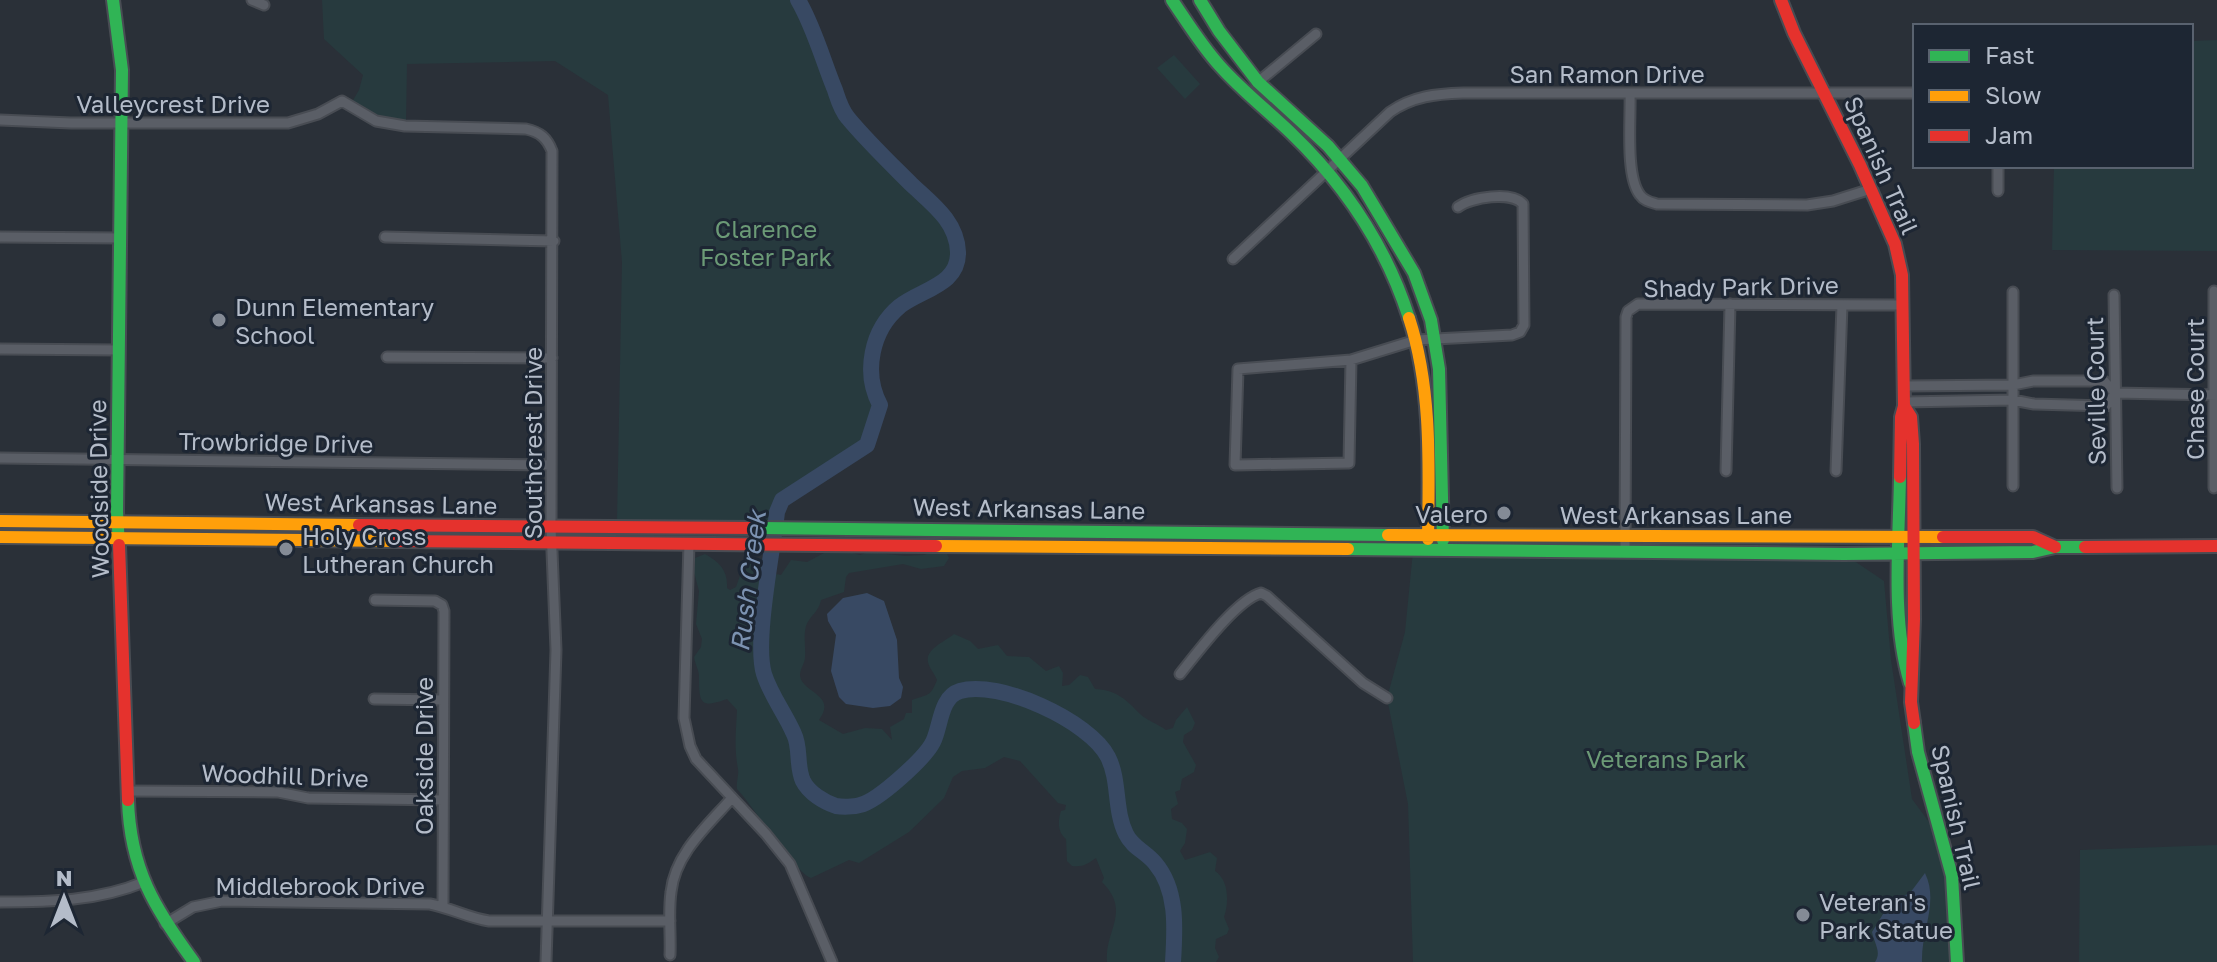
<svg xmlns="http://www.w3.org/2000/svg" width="2217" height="962" font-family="'Golos Text',sans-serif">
<rect width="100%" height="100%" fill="#2a3038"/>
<!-- green -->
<path fill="#273a3e" d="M322 0H798L844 115 946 218 956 236 958 266C940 286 922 290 902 305 896 310 891 318 887 324 869 349 865 377 880 405L867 445 782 500 776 520 617 521 622 262 608 95 555 61 407 64 406 122 377 116 352 102 359 90 363 75 324 39Z
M2217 40V251L2052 250 2054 166H2191V41Z
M1174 55 1200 84 1185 99 1157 68Z
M945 550 949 558 944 566 921 569 903 564 849 573 846 577 844 592 821 600C819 612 810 615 806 626 803 637 806 647 805 657 805 663 800 669 800 675 801 693 838 694 819 720L843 734 865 728 882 729 892 740 890 727 904 719 906 713H912V700C927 694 930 698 937 680 935 674 929 668 928 662 925 649 946 641 954 634L970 641 978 649 998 645 1007 656 1029 657 1046 671 1059 666 1063 673 1062 686 1069 685 1080 675 1088 677 1095 689C1115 690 1125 698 1138 712 1144 719 1158 724 1166 730L1173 728 1176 720 1187 707 1195 723 1192 730 1184 735 1183 742 1196 765 1194 772 1182 779 1180 790 1175 792 1178 804 1171 809 1172 819 1182 823 1187 829 1185 843 1180 851 1185 860 1210 852 1217 858 1215 871C1229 880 1229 903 1224 917L1229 929 1227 934 1216 939 1215 948 1219 957 1216 962H1107C1104 931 1132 912 1102 882L1104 878 1096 858C1087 864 1084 867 1072 866L1067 861 1066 839C1057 832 1058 820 1061 811L1065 810 1066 805 1058 803 1020 761 1004 757 985 768 962 771 953 777 944 798 909 832 859 863 849 860 811 878C794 872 754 807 737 789 736 782 739 775 738 769 734 748 736 731 737 710L727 699C701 708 699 705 699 676 699 670 695 664 694 657L701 647 702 639 696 624 699 591 694 572 695 558 705 554C720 562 728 571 727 588L730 590 736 587 743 567 759 558 767 561 776 574 781 575 791 560 807 562 824 553 846 551 860 555 869 552 905 556 924 555 934 551Z
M1413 551 1844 554 1884 581 1891 660 1912 799 1943 841 1960 962H1413L1408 804 1387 698 1405 632Z
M2217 845V962H2079L2080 850Z"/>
<!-- water -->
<path fill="#384963" d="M867 593 884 601 897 640 899 678 903 687 901 698 890 706 873 708 846 704 839 697 831 671 836 635 828 621 827 614 843 598Z
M1925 873C1939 902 1921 931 1922 962H1875C1882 952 1874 943 1872 932L1891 901 1910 893Z"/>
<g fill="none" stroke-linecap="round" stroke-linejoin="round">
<!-- river -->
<path stroke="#384963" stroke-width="16" d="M798 0C814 27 823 61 835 90 838 99 841 110 848 118 867 141 890 163 911 184 931 203 957 221 958 252 959 285 922 289 900 306 871 330 863 373 880 405L867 445 782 500 777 512C773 550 754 641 764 674 771 696 785 713 794 734 801 748 796 766 803 781 809 793 824 802 836 806 842 807 854 807 860 805 878 801 925 758 933 742 941 726 940 697 960 691 998 679 1090 721 1108 757 1120 781 1114 810 1126 834 1132 847 1146 852 1155 863 1178 890 1175 929 1173 962"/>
<defs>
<path id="street" d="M252 0 264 5
M1258 82 1316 34
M1630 94C1631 118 1625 176 1640 195 1644 201 1650 202 1657 204L1807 205 1833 201 1871 189
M0 120 71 123H288L318 114 342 101 376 121 405 126 526 129C540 132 547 138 552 151L551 527 556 650 546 962
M1998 166V191
M0 237 121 238
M385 237 554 241
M1233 259 1390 112C1413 96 1436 94 1463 93H1915
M2214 291V488
M2114 295 2117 488
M0 349 119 350
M387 357 552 358
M1351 360 1349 463 1235 465 1238 369Z
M1351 360 1416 340 1512 335 1520 332 1524 325 1523 204C1512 191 1471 197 1458 207
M1904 386 2013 385 2033 381H2104L2115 393 2217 395
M1904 402 2013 400 2034 404 2106 406 2115 393
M0 458 551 465
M1726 471 1730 304
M1836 471 1842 305
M2013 486V292
M689 543 684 718 690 746 696 759 766 834 790 864 832 962
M1625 551 1626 317 1628 311 1638 304 1903 305
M375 600 435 601 442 605 444 611 443 907
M1180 674C1197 653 1236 600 1261 593L1267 596 1363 683 1387 698
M374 699 443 700
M127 791 278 792 308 798 443 800
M0 902C50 902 98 901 144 882
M165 924 193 907 222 901 430 904C451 908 468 918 489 921H670
M670 955C671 934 668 913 671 892 675 854 707 826 731 799"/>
<path id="fast" d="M113 0 122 70 117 512 119 545
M1172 0C1187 22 1201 45 1219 65 1241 90 1267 110 1291 133 1345 185 1386 246 1409 318
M1200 0 1219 31 1258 82 1328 146 1362 186 1414 273 1431 320 1439 369 1443 540
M1900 477C1899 543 1891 620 1910 683
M754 528 1388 535
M1348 549 1844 554 2033 552 2055 547H2085
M1914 723 1918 752 1952 876 1957 962
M128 800C130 869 155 909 194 962"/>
<path id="slow" d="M1409 318C1432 388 1429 466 1428 539
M0 521 359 525
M1388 535 1943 537
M0 537 397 541
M936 546 1348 549"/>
<path id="jam" d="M1781 0 1794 33 1860 165 1895 244 1902 275 1904 406 1901 417 1900 477
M1904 406 1911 417 1913 444 1914 619 1911 702 1914 723
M359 525 754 528
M1943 537H2033L2055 547
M397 541 936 546
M119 545 128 800
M2085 547 2217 546"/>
</defs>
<!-- street casing -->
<use href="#street" stroke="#484c53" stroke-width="13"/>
<!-- fast casing -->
<use href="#fast" stroke="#484c53" stroke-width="16"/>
<!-- slow casing -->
<use href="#slow" stroke="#484c53" stroke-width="16"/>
<!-- jam casing -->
<use href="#jam" stroke="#484c53" stroke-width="16"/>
<!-- street -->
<use href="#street" stroke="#5a5e66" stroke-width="9"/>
<!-- fast -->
<use href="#fast" stroke="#30b455" stroke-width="12"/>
<!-- slow -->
<use href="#slow" stroke="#ff9f0a" stroke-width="12"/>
<!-- jam -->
<use href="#jam" stroke="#e5322d" stroke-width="12"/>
</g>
<!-- markers -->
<g fill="#848b96" stroke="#1d2633" stroke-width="3">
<circle cx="219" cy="320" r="8"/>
<circle cx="1504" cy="513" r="8"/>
<circle cx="286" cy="549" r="8"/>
<circle cx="1803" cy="915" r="8"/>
</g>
<g text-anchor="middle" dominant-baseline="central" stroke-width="6" stroke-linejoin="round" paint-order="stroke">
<!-- street labels -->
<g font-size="24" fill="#b4bcc9" stroke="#1d2633">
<text x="1607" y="73">San Ramon Drive</text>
<text x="173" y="103">Valleycrest Drive</text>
<text transform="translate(1882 165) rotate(66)">Spanish Trail</text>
<text transform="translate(1741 286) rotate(-1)">Shady Park Drive</text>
<text transform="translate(2194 389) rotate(-90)">Chase Court</text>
<text transform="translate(2095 391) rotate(-91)">Seville Court</text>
<text transform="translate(276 442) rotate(1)">Trowbridge Drive</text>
<text transform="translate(532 443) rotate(-90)">Southcrest Drive</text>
<text transform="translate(98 489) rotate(-91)">Woodside Drive</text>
<text transform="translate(381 503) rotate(1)">West Arkansas Lane</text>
<text transform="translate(1029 508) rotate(1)">West Arkansas Lane</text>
<text x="1676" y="514">West Arkansas Lane</text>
<text transform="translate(423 756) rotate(-90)">Oakside Drive</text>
<text transform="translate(285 775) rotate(2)">Woodhill Drive</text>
<text transform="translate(1957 817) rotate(77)">Spanish Trail</text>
<text x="320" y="885">Middlebrook Drive</text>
</g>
<!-- park labels -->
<g font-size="24" fill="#6b9a76" stroke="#1d2633">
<text x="766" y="228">Clarence<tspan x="766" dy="28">Foster Park</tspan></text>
<text x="1666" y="758">Veterans Park</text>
</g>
<!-- poi labels -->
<g font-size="24" fill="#b4bcc9" stroke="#1d2633" text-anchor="start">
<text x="235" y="306">Dunn Elementary<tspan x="235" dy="28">School</tspan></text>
<text x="1488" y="513" text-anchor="end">Valero</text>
<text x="302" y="535">Holy Cross<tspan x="302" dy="28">Lutheran Church</tspan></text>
<text x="1819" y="901">Veteran's<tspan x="1819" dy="28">Park Statue</tspan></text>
</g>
<!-- water labels -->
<g font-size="26" font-style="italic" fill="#7c92b1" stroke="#1d2633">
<text transform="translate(748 581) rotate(-83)">Rush Creek</text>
</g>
</g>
<!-- legend -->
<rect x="1913" y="24" width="280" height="144" fill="#1d2633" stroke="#59626f" stroke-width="2"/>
<rect x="1929" y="50" width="40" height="12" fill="#30b455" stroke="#59626f" stroke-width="2"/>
<text x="1985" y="64" font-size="24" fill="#b4bcc9">Fast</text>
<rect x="1929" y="90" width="40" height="12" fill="#ff9f0a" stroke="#59626f" stroke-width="2"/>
<text x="1985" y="104" font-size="24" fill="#b4bcc9">Slow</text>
<rect x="1929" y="130" width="40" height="12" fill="#e5322d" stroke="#59626f" stroke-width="2"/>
<text x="1985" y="144" font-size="24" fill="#b4bcc9">Jam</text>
<!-- north arrow -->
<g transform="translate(64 898)" stroke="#1d2633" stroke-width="6" paint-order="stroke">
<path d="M0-6L14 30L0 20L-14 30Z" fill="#b4bcc9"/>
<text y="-12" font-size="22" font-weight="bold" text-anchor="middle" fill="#b4bcc9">N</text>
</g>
</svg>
